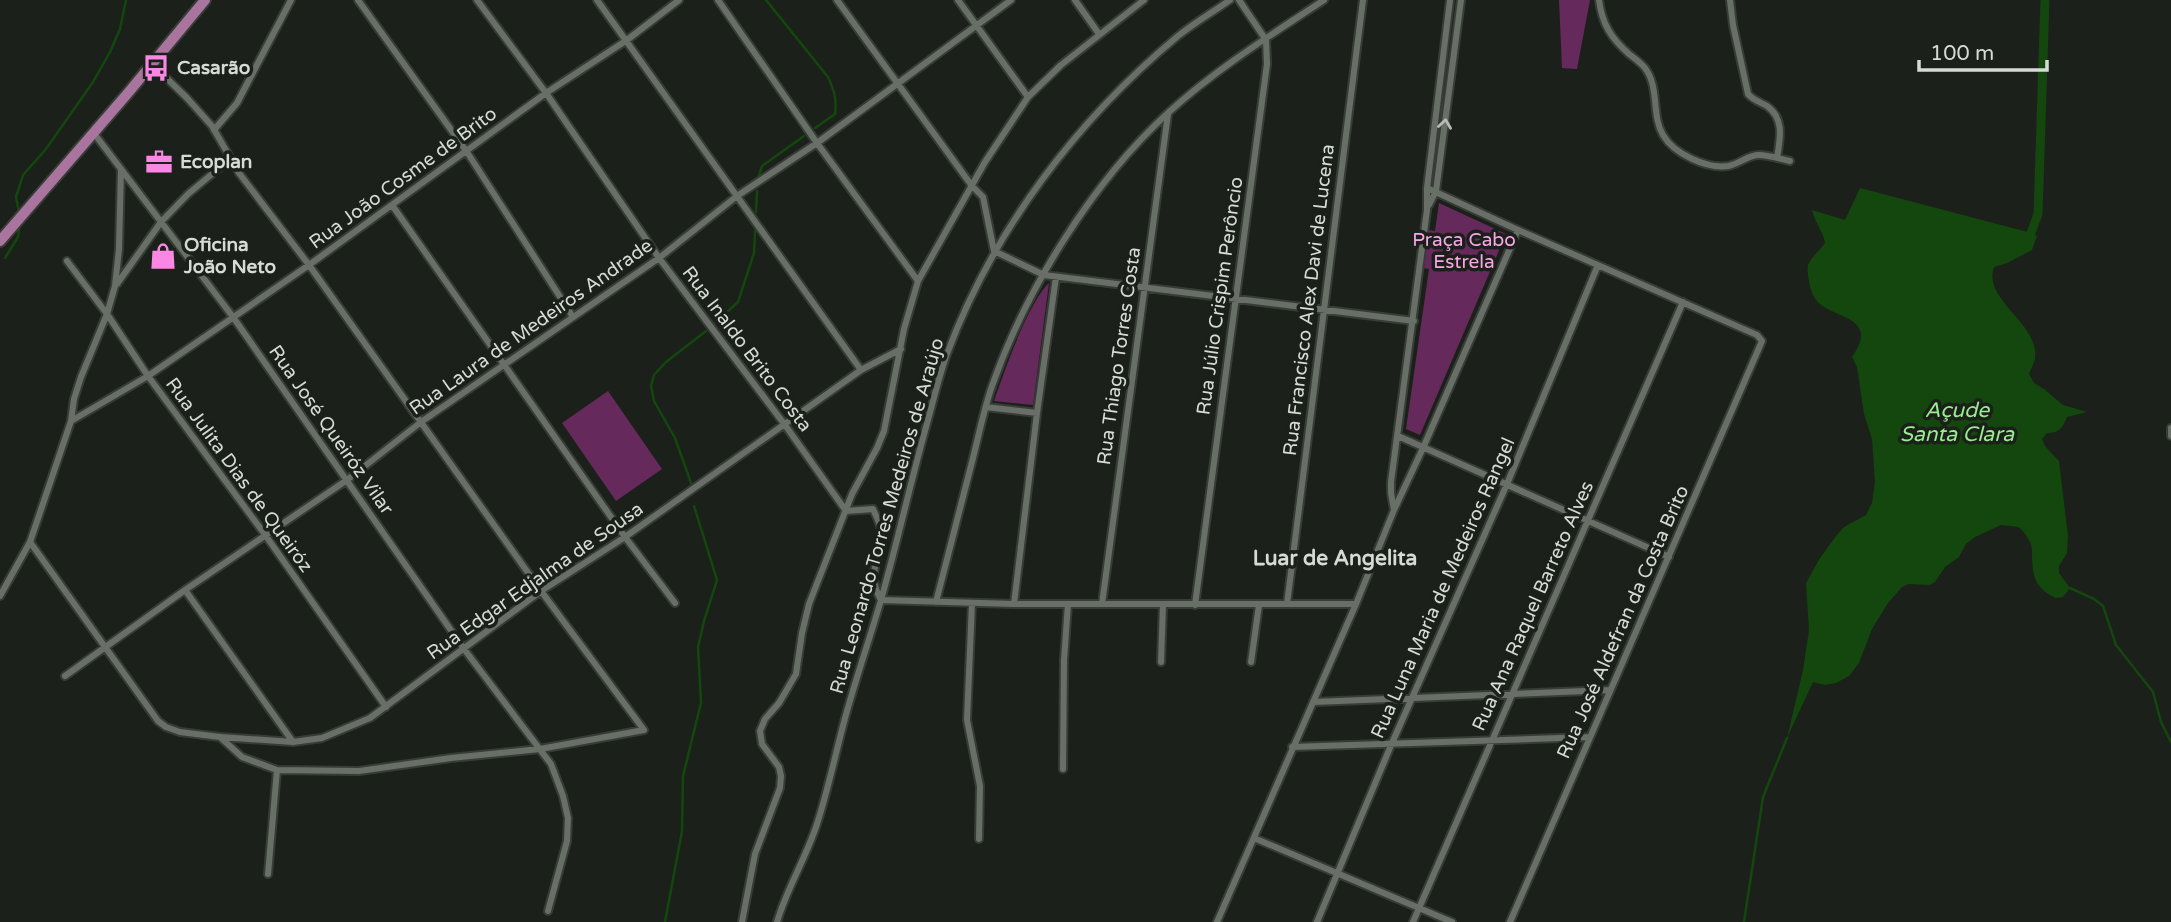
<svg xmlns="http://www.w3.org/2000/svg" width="2171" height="922" font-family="'Varela Round',sans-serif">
<rect width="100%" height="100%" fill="#1b201a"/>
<!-- green -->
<path fill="#66295b" d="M1559 0H1590L1577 69 1562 68Z
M1439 203 1506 234 1420 435 1406 429 1429 269 1423 268 1428 230 1435 231Z
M1049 283 1033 405 994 401C1004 372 1028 303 1049 283Z
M608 391 662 469 616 501 562 423Z"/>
<!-- water -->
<path fill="#13470e" d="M1860 188 2024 231 2037 236 2032 250 2007 263 1994 267C1982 300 2040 324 2035 358 2035 363 2030 369 2029 374L2034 383 2044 389 2063 405 2087 412 2067 417C2062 428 2060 433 2047 433L2042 439 2045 446 2059 461 2068 536 2067 553 2059 566V573L2070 588 2063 597 2056 598C2033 588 2032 573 2032 551 2032 542 2025 533 2019 527L2001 525 1975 537 1966 544 1959 557 1945 567 1935 582 1930 585 1909 584 1902 587 1888 603 1872 629 1859 663 1849 676 1836 683 1825 685 1813 682 1787 738 1803 670 1809 630 1806 583 1820 558 1836 536 1844 527 1866 515 1872 503 1875 482 1872 439 1864 414 1857 367 1852 357C1881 316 1832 319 1817 301 1812 295 1810 288 1809 281 1808 276 1807 269 1808 265 1811 257 1820 250 1825 243 1823 231 1815 223 1812 210L1845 220Z"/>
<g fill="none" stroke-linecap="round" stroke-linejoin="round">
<!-- stream -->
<path stroke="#13470e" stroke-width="2.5" d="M766 0 828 77C834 90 837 99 835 114L815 128
M758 178 762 166 804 136
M19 212 16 197 23 175 46 149 93 82 110 52 120 29 126 0
M756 212 757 191
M5 258 18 237 20 223
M716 322 738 302 754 253 755 231
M691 483 675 438 654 401 651 386 654 375 666 362 706 331
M2070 588 2094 599 2103 606 2116 645 2153 692 2161 722 2171 742
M665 922 682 831 683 776 701 703 698 647 704 621 717 580 694 506
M1744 922 1763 797 1787 738"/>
<!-- canal -->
<path stroke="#13470e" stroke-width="9" d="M2031 233 2038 214 2045 0"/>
<defs>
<path id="street" d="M358 0 467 152 573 317
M477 0 546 93 659 258 785 425 846 511 873 509C876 516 880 523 881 530 885 558 863 569 881 600L1014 604H1356
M597 0 861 370
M718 0 817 143 918 281
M837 0 972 186 983 197 994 251 1044 275 1414 321
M958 0 1028 97
M1075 0 1099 34
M1599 0C1602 24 1611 38 1629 54 1634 58 1641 63 1645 68 1660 88 1651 115 1663 135 1674 154 1707 169 1728 166 1739 164 1748 155 1759 155 1769 155 1780 159 1790 161
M1730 0 1733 25 1748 94C1753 100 1760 102 1767 106 1785 119 1780 139 1777 158
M152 64 187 98 212 126 239 173 309 265 541 591 644 730 540 749 451 758 359 771 277 770
M214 130 237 103 291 0
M93 132 233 317 464 649 551 764 563 796 568 818 567 841 548 911
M1427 188 1518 230 1757 335 1762 341 1510 922
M392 205 625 537 675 603
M1429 205 1436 191 1461 0
M67 261 107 314 148 376 266 536 386 707
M117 284 161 222 188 194 230 159
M986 407 1037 413
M71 421 148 376 309 265 546 93 627 40 679 0
M2171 428V436
M1398 436 1669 557
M1394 510 1391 493V482L1427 210V188L1450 0
M30 542 158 721 166 727 180 732 220 737 293 742 322 738 370 718 541 591 625 537 861 370 901 349
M185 590 293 742
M0 596 30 542 71 421 74 399 81 377 107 314 115 286 119 249 121 169
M936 602C948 554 961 506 973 458 979 434 984 409 992 386 1026 289 1093 181 1169 112 1216 69 1271 35 1324 0
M972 603 967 720 980 786 979 839
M1014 604 1037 413 1056 277
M1102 604 1168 114
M1287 604 1363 0
M1195 605 1267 64 1266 40 1239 0
M1161 662 1163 605
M1251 662 1259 605
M65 676 185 590 347 480 421 422 659 258 737 196 817 143 1011 0
M1313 702 1610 690
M220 737 242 757 277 770 268 874
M1292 747 1590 737
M1063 769 1064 660 1068 604
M1254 838 1452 922
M742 922 755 854 780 788 781 776 779 767 762 744 760 731 765 719 779 703 796 674 802 633 809 604 852 494 877 448 884 431 904 329 918 281 985 162 1028 97 1061 65 1144 0
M777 922C787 888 806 858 817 824 828 790 835 756 844 722 855 681 869 641 881 600 898 540 911 480 928 420 934 398 939 376 947 354 993 230 1077 120 1178 36 1194 23 1213 12 1230 0
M1217 922 1356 604 1394 510 1423 448 1518 230
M1317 922 1392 743 1507 484 1598 265
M1413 922 1683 302"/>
<path id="primary" d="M0 241 128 93 205 0"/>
</defs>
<!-- street casing -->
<use href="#street" stroke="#383c37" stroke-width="10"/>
<!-- primary casing -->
<use href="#primary" stroke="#383c37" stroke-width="14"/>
<!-- street -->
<use href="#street" stroke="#686f67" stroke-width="6"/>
<!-- primary -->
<use href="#primary" stroke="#a9749d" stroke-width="10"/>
</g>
<!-- one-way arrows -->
<defs><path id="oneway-chevron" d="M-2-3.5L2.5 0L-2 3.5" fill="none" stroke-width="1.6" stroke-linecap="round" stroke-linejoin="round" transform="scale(1.75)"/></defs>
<use stroke="#b6bbb5" href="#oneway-chevron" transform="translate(1445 124) rotate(-82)"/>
<!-- icons -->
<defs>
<symbol id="bus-bare" viewBox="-9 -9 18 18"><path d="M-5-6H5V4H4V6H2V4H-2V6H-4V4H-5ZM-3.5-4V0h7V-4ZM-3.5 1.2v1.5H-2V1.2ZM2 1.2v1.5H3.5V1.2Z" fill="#fb87e5" stroke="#1b201a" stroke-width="2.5" paint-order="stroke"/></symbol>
<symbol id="office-bare" viewBox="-9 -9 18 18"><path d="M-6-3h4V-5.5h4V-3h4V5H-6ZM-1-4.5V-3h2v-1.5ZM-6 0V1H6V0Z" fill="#fb87e5" stroke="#1b201a" stroke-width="2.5" paint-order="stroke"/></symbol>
<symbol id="shop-bare" viewBox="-9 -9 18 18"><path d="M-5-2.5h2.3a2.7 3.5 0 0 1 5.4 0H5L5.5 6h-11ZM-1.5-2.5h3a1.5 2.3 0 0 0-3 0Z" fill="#fb87e5" stroke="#1b201a" stroke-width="2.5" paint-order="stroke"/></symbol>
</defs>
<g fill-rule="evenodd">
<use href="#bus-bare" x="137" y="49" width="38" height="38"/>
<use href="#office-bare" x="140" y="143" width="38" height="38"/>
<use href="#shop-bare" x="144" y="237" width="38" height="38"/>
</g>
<g text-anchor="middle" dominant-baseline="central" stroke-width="7" stroke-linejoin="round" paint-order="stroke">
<!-- poi labels -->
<g font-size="19" font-weight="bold" fill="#d7dbd6" stroke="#1b201a" text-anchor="start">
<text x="177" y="68">Casarão</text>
<text x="180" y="162">Ecoplan</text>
<text x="184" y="245">Oficina<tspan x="184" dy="22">João Neto</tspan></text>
</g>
<!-- street labels -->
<g font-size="19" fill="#d7dbd6" stroke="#1b201a">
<text transform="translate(403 178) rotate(-36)">Rua João Cosme de Brito</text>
<text transform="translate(1220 296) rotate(-82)">Rua Júlio Crispim Perôncio</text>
<text transform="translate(1309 300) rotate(-83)">Rua Francisco Alex Davi de Lucena</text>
<text transform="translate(531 327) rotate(-35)">Rua Laura de Medeiros Andrade</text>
<text transform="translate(747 349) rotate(53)">Rua Inaldo Brito Costa</text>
<text transform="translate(1119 356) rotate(-82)">Rua Thiago Torres Costa</text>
<text transform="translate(331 430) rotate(55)">Rua José Queiróz Vilar</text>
<text transform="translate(239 475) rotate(54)">Rua Julita Dias de Queiróz</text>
<text transform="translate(887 516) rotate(-74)">Rua Leonardo Torres Medeiros de Araújo</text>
<text transform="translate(535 581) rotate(-35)">Rua Edgar Edjalma de Sousa</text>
<text transform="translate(1443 588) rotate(-66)">Rua Luna Maria de Medeiros Rangel</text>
<text transform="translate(1533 606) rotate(-66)">Rua Ana Raquel Barreto Alves</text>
<text transform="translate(1623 622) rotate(-66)">Rua José Aldefran da Costa Brito</text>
</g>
<!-- park labels -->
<g font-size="19" fill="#f8a6e6" stroke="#1b201a">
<text x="1464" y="240">Praça Cabo<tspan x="1464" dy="22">Estrela</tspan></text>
</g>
<!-- water labels -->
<g font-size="21" font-style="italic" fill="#96ee8c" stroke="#1b201a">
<text x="1957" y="410">Açude<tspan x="1957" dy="24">Santa Clara</tspan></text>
</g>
<!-- neighbourhood labels -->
<g font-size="21" font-weight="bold" fill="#d7dbd6" stroke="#1b201a">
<text x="1335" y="558">Luar de Angelita</text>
</g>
</g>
<!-- scale -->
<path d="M1919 60v10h128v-10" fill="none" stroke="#d7dbd6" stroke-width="3.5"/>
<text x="1930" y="60" font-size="21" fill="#d7dbd6" stroke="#1b201a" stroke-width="5" paint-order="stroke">100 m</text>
</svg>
